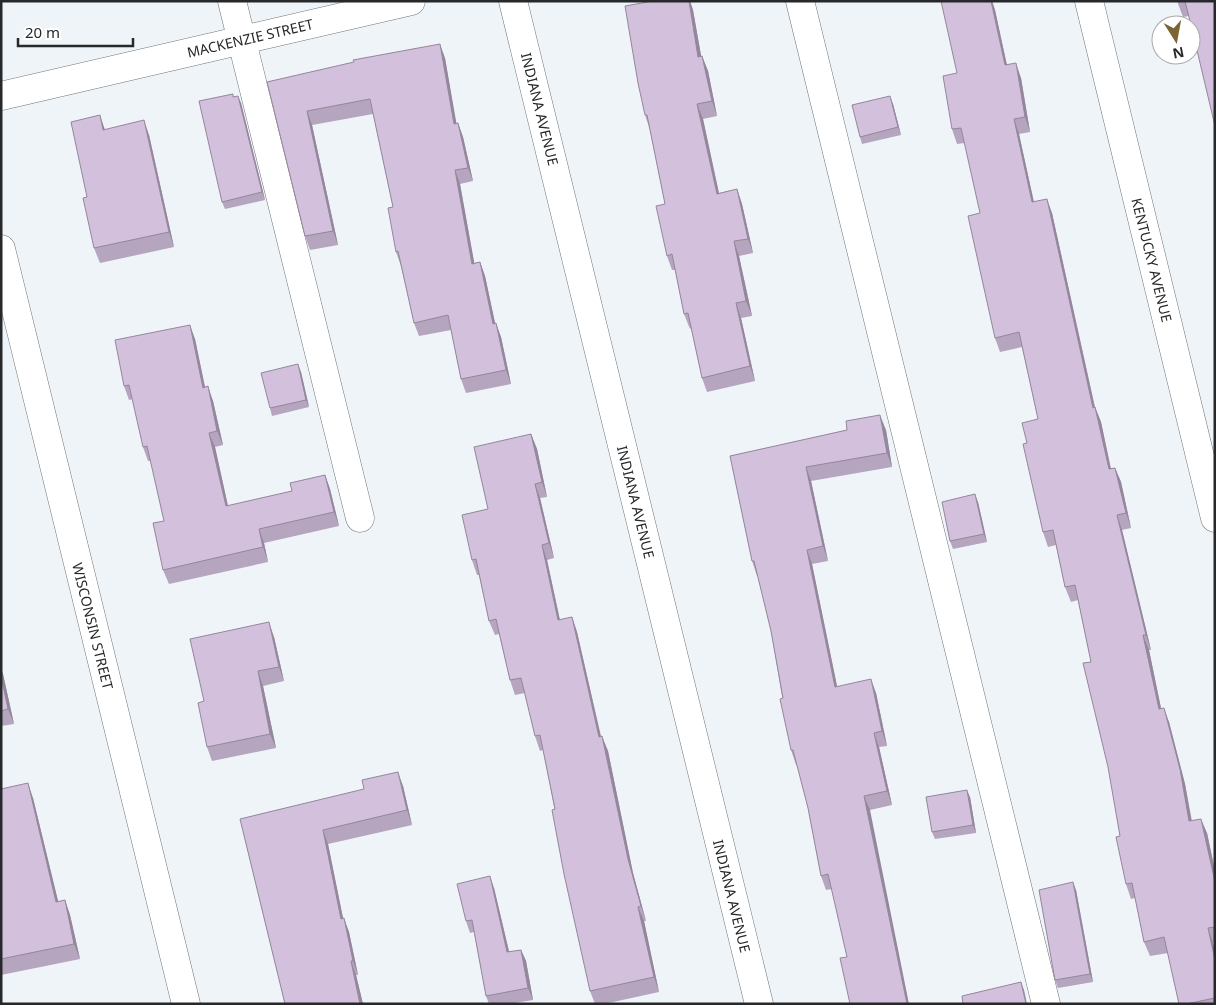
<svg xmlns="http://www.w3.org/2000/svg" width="1216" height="1005" font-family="'Noto Sans',sans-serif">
<rect width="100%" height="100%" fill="#eff4f8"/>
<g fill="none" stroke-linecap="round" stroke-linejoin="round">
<defs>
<path id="minor" d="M232 1 360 518
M513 1 759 1004
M800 1 1046 1004
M1089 1 1215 518
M1 96 411 1
M1 249 186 1004"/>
</defs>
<!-- minor casing -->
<use href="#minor" stroke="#717578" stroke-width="29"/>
<!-- minor -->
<use href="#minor" stroke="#fff" stroke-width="28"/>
</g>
<!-- wall -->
<path fill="#b5a5be" d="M653 1H690L693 10 701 56H702L708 71 717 116 703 119 719 193 737 189 742 204 753 253 739 256 752 316 741 318 755 381 707 392 702 378 691 328 690 329 684 314 675 270H672L667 256 665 204 650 130 645 115Z
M991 1H992L995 10 1007 65 1021 78 1030 132 1019 134 1034 202 1052 213 1095 407 1101 422 1111 469 1115 468 1121 482 1131 528 1122 530 1151 650H1149L1161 708 1169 722 1185 784 1192 821 1207 833 1215 871V943H1213L1215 950V1004H1179L1168 953 1150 956 1144 942 1135 898 1131 899 1126 884 1120 836 1091 662 1078 600 1071 602 1065 587 1056 545 1048 547 1043 532 1027 443 1038 419 1022 347 1000 352 995 338 980 213 965 143 957 144 952 129 957 73Z
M1177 1H1215L1189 16 1183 17Z
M445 58 456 124 458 123 463 137 473 181 460 184 474 263 480 262 485 276 495 323 501 337 511 384 466 393 461 379 451 330 419 336 414 323 401 266 396 252 393 207 373 114 312 125 338 245 310 250 305 236 267 82Z
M234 97 241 103 265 200 225 209 222 202Z
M893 104 901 135 862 144 860 137Z
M105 129 149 135 174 247 100 263 94 248 87 197Z
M195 339 205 387 213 401 223 445 215 447 228 506 292 491 325 475 330 489 339 526 264 543 268 562 169 584 163 570 164 521 151 461H148L143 447 133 399 129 400 124 386Z
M301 372 309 407 272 416 270 408Z
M847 430H886L892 467 811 481 828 561 812 564 837 686 876 693 887 746 879 747 892 805 870 810 847 957 832 889 826 890 821 876 808 808 797 765H796L791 750 771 631 758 576H757L752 561 730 456Z
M531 434 537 449 547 497 540 498 554 558 547 560 560 620 572 617 577 632 601 736 608 751 633 873 646 921H644L659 992 604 1004H595L590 991 543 750 540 751 535 736 525 693 515 695 510 680 499 634 495 635 489 621 479 575H477L472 560 488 509Z
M978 502 987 542 953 549 950 541Z
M274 637 284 681 263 686 276 748 212 761 207 747 204 701Z
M1 669 3 674 14 724 1 726Z
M403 786 412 825 328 844 343 918 349 932 358 975H356L363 1004H285L240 819Z
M1 789 33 798 58 902 65 900 70 915 80 959 1 975Z
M970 797 976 833 935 839 932 832Z
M494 888 509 952 521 950 526 961 533 1000 509 1004H489L486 996 474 932 470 933 466 921Z
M1076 890 1093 982 1058 988 1055 980Z"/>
<!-- shaded-wall -->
<path fill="#94869b" d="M689 1H690L693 10 704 72 698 57Z
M991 1H992L995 10 1010 80 1005 65Z
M440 44 445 58 459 138 454 124Z
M702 56 708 71 717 116 712 101Z
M1016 63 1021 78 1030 132 1025 117Z
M238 96 241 103 265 200 262 192Z
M890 96 893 104 901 135 898 127Z
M697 104 703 119 722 208 717 194Z
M307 111 312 125 338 245 333 231Z
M100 115 105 130H103Z
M1014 119 1019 134 1037 217 1032 202Z
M144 120 149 135 174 247 169 232Z
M458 123 463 137 473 181 468 168Z
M455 170 460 184 477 278 472 264Z
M737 189 742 204 753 253 748 239Z
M1047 199 1052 213 1098 422 1093 408Z
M734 241 739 256 752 316 746 301Z
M480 262 485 276 498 337 493 324Z
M736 303 741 318 755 381 750 366Z
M496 323 501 337 511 384 506 370Z
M190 325 195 339 208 402 203 388Z
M298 364 301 372 309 407 306 400Z
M208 386 213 401 223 445 217 431Z
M1095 407 1101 422 1114 484 1109 469Z
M880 415 886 430 892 467 887 453Z
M209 433 215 447 231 520 226 506Z
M531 434 537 449 547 497 542 482Z
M806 467 811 481 828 561 823 546Z
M1115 468 1121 482 1131 528 1126 513Z
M325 475 330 489 339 526 334 512Z
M535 484 540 498 554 558 549 543Z
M975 494 978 502 987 542 984 534Z
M1117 515 1122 530 1151 650 1146 635Z
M259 529 264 543 268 562 263 547Z
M542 545 547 560 563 635 558 620Z
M807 550 812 564 840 701 835 687Z
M572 617 577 632 604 751 599 737Z
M269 622 274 637 284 681 279 667Z
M1143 635 1149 650 1164 723 1159 709Z
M1 669 3 674 14 724 8 709 1 676Z
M258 671 263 686 276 748 270 734Z
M871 679 876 693 887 746 882 731Z
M1164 708 1169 722 1185 784 1194 836 1189 821Z
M874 733 879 747 892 805 887 791Z
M602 736 608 751 633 873 646 921 641 906 628 859Z
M398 772 403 786 412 825 407 810Z
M28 783 33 798 62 917 56 902Z
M967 790 970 797 976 833 973 825Z
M864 796 870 810 909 1004H907Z
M1201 819 1207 833 1215 871V882Z
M323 830 328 844 346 933 341 919Z
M490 876 494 888 512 964 507 952Z
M1073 882 1076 890 1093 982 1090 974Z
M65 900 70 915 80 959 74 944Z
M638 907 644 921 659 992 654 977Z
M344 918 349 932 358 975 353 961Z
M1208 928 1213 943 1215 950V960Z
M521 950 526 961 533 1000 528 988Z
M351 961 356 975 363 1004H360Z
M1021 982 1024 990 1027 1004H1026Z"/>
<!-- building -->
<path fill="#d3c0dd" stroke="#94869b" d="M653 1H689L698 57 702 56 712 101 697 104 717 194 737 189 748 239 734 241 746 301 736 303 750 366 702 378 688 313 684 314 672 254 667 256 656 206 665 204 647 115H645L638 83 625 6Z
M941 1H991L1005 65 1016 63 1025 117 1014 119 1032 202 1047 199 1093 408 1095 407 1109 469 1115 468 1126 513 1117 515 1146 635H1143L1159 709 1164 708 1180 769 1189 821 1201 819 1215 882V927L1208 928 1215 960V998L1186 1004H1179L1164 937 1144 942 1132 883 1126 884 1116 837 1120 836 1108 767 1083 663 1091 662 1075 585 1065 587 1053 530 1043 532 1023 444 1027 443 1022 423 1038 419 1019 332 995 338 968 216 980 213 961 128 952 129 943 76 957 73Z
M1185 1H1215V126L1191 25Z
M440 44 454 124 458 123 468 168 455 170 472 264 480 262 493 324 496 323 506 370 461 379 448 315 414 323 398 251 396 252 388 208 393 207 370 99 307 111 333 231 305 236 267 82 354 62 353 60Z
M233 94V97L238 96 262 192 222 202 199 101Z
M890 96 898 127 860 137 852 105Z
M100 115 103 130 144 120 169 232 94 248 83 198 87 197 71 122Z
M190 325 203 388 208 386 217 431 209 433 226 506 292 491 290 483 325 475 334 512 259 529 263 547 163 570 153 523 164 521 147 446 143 447 129 385 124 386 115 340Z
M298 364 306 400 270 408 261 373Z
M880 415 887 453 806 467 823 546 807 550 835 687 871 679 882 731 874 733 887 791 864 796 907 1004H850L840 958 847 957 828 874 821 876 808 808 793 750H791L780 699 783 698 771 631 754 561H752L730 456 847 430 846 421Z
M531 434 542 482 535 484 549 543 542 545 558 620 572 617 599 737 602 736 628 859 641 906 638 907 654 977 590 991 564 874 552 810 555 809 540 735 535 736 521 678 510 680 496 619 489 621 476 559 472 560 462 515 488 509 474 447Z
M975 494 984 534 950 541 942 502Z
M269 622 279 667 258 671 270 734 207 747 198 703 204 701 190 639Z
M1 676 8 709 1 711Z
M398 772 407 810 323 830 341 919 344 918 353 961H351L360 1004H285L240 819 364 789 362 780Z
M28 783 56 902 65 900 74 944 1 959V789Z
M967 790 973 825 932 832 926 797Z
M490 876 507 952 521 950 528 988 486 996 472 920 466 921 457 884Z
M1073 882 1090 974 1055 980 1039 890Z
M1021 982 1026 1004H963L962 996Z"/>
<g text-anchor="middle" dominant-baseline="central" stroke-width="4" stroke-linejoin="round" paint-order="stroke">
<!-- street labels -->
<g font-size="14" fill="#262829" stroke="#fff">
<text transform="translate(250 38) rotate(-13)">MACKENZIE STREET</text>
<text transform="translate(540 109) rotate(76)">INDIANA AVENUE</text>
<text transform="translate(1152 260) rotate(76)">KENTUCKY AVENUE</text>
<text transform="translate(636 502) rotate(76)">INDIANA AVENUE</text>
<text transform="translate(93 626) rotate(76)">WISCONSIN STREET</text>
<text transform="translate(732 896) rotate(76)">INDIANA AVENUE</text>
</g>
</g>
<!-- border -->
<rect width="1216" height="1005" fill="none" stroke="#262829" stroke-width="5"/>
<!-- north arrow -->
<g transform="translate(1176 40) rotate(169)"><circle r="24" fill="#ffffff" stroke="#a8a9a9"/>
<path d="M0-4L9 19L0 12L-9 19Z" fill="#7c6535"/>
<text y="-8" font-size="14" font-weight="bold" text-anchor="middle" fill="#262829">N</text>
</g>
<!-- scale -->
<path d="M18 38v8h115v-8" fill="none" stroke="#262829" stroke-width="2.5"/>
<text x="25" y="38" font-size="15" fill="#262829" stroke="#ffffff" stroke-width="4" paint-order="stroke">20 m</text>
</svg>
